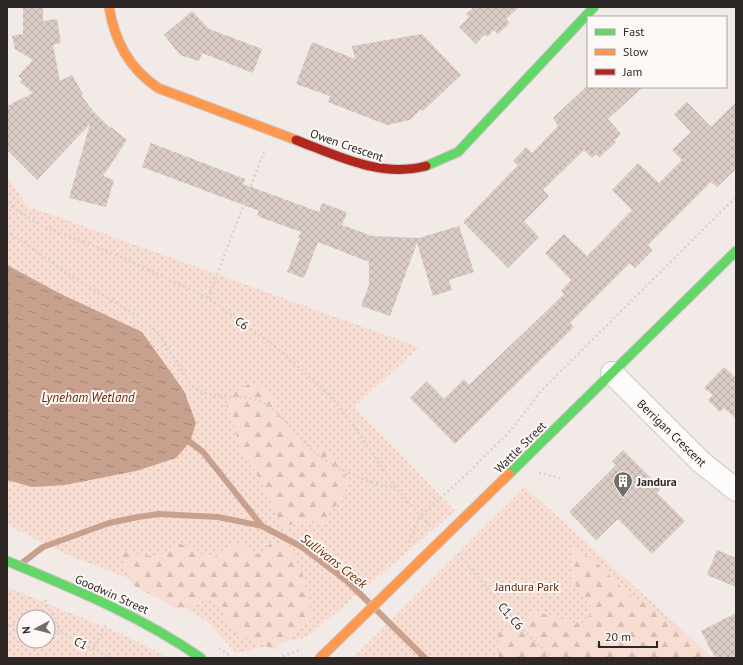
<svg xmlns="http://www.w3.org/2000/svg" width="743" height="665" font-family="'PT Sans',sans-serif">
<defs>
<pattern id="green-dots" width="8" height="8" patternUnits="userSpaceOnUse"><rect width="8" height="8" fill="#f8ddd2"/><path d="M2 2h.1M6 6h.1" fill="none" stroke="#d5beb4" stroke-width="1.8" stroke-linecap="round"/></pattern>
<pattern id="forest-firs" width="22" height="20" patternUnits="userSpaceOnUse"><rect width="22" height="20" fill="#f8ddd2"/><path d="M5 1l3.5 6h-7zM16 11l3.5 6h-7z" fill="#d5beb4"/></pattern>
<pattern id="water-ripples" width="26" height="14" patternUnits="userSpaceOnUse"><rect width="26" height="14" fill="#c8a08e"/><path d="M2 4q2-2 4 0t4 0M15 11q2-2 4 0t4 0" fill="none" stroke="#a38274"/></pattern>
<pattern id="building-cross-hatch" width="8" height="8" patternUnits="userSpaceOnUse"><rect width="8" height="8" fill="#dacbc5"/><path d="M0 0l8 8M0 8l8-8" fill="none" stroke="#bbaea9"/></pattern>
</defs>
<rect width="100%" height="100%" fill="#f2eae7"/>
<!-- green -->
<path fill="url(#green-dots)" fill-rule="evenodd" d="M7 176 27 206 419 347 354 407 455 511 307 637 236 653 208 622 146 585 65 554 7 525Z
M525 487 713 658H353Z
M7 587 121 634 170 658H7ZM24 617H48V641H24Z"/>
<!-- forest -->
<path fill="url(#forest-firs)" d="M251 383 270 391 284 427 305 447 328 448 349 482 342 501 329 511 324 524 300 522 283 527 256 473 241 452 233 421 226 405 234 392Z
M234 541 259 555 273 541 288 547 302 572 312 614 275 650 237 634 213 600 178 609 134 586 118 551 157 557 179 543 212 559Z
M572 548 595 561 632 598 647 604 713 658H499L498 633 536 612 581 624 593 611 572 580Z"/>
<!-- water -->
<path fill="url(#water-ripples)" d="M7 265 59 293 142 332 184 391 196 423 190 442 176 458 136 471 65 485 32 487 7 480Z"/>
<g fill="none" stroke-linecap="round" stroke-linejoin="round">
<!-- stream -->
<path stroke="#c8a08e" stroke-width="6" d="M190 442 203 452 262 526
M22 563 43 547 109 523 138 517 159 514 218 517 262 526 302 547 347 581 425 658"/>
</g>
<!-- building -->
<path fill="url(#building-cross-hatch)" d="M23 7H43V21L57 19 61 43 53 45 60 81 72 75 83 94 81 95 94 112 110 128 111 127 127 140 103 176 114 180 106 207 69 198 90 124 37 180 7 150V106L33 93 20 82 22 79 18 76 33 60 15 49 12 36 23 34Z
M474 7H519L506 19 510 23 498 34 494 30 487 37 485 34 476 44 459 27 469 17 466 14Z
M192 11 209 29 262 49 253 73 202 53 199 61 180 55 164 35Z
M422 34 461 75 423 111 421 109 410 120 387 125 328 102 330 96 296 84 312 42 355 59 352 46Z
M586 87H643L608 119 621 134 614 141 616 142 599 158 596 154 592 158 584 150 543 190 549 196 524 221 539 237 508 268 463 222 518 165 513 161 526 147 532 153 558 126 553 118Z
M687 102 711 127 736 102V169L717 187 711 182 648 245 653 250 635 268 630 263 570 323 574 327 455 444 410 398 427 381 444 399 464 379 469 385 564 294 561 291 571 280 545 253 564 234 587 256 632 210 612 190 638 163 659 183 682 160 672 150 691 132 674 114Z
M151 143 245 179 243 184 319 212 322 203 347 212 342 225 372 236 419 238 459 226 474 272 449 280 452 290 433 296 417 243 390 316 361 306 369 285V262L318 242 304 278 287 272 300 238H298L301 232 257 216 259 211 142 167Z
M724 367 736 378V419L724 408 720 412 708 400 713 395 704 388Z
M623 450 661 488 657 493 685 521 652 554 618 519 596 540 569 512 616 465 612 461Z
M717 550 736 558V587L707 575Z
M736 613V658H715L701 631Z"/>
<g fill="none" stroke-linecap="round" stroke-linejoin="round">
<defs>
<path id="street" d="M612 373 701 462 736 490"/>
<path id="fast" d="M426 166 458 152 594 7
M509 474 736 251
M7 561C74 589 141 616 201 658"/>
<path id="slow" d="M109 7C115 42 129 68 158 88L296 140
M320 658 509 474"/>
<path id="jam" d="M296 140C338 156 380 178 426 166"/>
</defs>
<!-- street casing -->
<use href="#street" stroke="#cdc7c5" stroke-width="24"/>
<!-- fast casing -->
<use href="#fast" stroke="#cdc7c5" stroke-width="11"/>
<!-- slow casing -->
<use href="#slow" stroke="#cdc7c5" stroke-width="11"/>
<!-- jam casing -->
<use href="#jam" stroke="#cdc7c5" stroke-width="11"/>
<!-- path -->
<path stroke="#d4d2d1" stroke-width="2.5" stroke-dasharray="2 3" stroke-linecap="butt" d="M7 204 42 226 117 255 208 298 281 351 336 402 356 429 396 488 429 525
M7 231 74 278 141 318 158 333 190 383C209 405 240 390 263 403 284 415 297 435 313 451 329 466 375 486 395 488
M208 298 265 149
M539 473 561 478
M409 542 420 516 465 476 511 430 542 390 736 197
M458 554 526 633 553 658
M45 600 61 632
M7 625H24
M48 626 111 658
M219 648 233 658
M93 649 106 625
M278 658 302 649"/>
<!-- street -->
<use href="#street" stroke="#fdfcfb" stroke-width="22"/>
<!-- fast -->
<use href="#fast" stroke="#63d668" stroke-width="9"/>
<!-- slow -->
<use href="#slow" stroke="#ff974d" stroke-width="9"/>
<!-- jam -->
<use href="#jam" stroke="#b3261e" stroke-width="9"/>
</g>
<!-- icons -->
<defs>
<symbol id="building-pin" viewBox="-11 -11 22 30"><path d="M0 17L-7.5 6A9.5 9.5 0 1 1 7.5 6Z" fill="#726c6a" stroke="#fdf8f6"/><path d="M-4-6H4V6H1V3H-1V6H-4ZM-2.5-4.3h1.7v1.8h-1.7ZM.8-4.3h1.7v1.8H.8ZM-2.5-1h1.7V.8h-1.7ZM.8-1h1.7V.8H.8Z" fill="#fff"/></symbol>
</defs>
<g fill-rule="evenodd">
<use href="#building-pin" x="612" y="470" width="22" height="30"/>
</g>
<g text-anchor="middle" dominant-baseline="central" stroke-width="4" stroke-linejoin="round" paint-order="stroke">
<!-- street labels -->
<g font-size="12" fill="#2d2826" stroke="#fdf8f6">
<text transform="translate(347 145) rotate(19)">Owen Crescent</text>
<text transform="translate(242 323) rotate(36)">C6</text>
<text transform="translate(672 433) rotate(44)">Berrigan Crescent</text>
<text transform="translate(520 447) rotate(-45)">Wattle Street</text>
<text transform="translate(112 594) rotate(24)">Goodwin Street</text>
<text transform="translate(511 616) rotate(49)">C1, C6</text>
<text transform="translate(81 643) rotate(27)">C1</text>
</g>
<!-- poi labels -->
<g font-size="12" font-weight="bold" fill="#2d2826" stroke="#fdf8f6" text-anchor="start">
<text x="637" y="481">Jandura</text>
</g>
<!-- park labels -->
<g font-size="12" fill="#5c280e" stroke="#fdf8f6">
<text x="527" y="586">Jandura Park</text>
</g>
<!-- water labels -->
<g font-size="13" font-style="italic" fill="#6b2901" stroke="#fdf8f6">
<text x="88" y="397">Lyneham Wetland</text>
<text transform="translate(334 561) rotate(38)">Sullivans Creek</text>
</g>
</g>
<!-- border -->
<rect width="743" height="665" fill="none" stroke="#2d2826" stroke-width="16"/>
<!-- legend -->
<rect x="587" y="16" width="140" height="72" fill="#fdf8f6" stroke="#aaa5a3"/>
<rect x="595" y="29" width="20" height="6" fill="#63d668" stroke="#aaa5a3"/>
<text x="623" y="36" font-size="12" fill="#2d2826">Fast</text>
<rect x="595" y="49" width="20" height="6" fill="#ff974d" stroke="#aaa5a3"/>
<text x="623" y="56" font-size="12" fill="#2d2826">Slow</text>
<rect x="595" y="69" width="20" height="6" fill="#b3261e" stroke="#aaa5a3"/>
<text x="623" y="76" font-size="12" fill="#2d2826">Jam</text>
<!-- north arrow -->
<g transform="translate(36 629) rotate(263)"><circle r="19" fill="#fdf8f6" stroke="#aaa5a3"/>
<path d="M0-3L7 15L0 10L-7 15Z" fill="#726c6a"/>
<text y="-6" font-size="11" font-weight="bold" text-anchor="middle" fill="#2d2826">N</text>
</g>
<!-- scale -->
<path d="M599 641v6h58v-6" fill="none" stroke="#2d2826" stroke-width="2"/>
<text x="605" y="641" font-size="12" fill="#2d2826" stroke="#fdf8f6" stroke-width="3" paint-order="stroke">20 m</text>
</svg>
